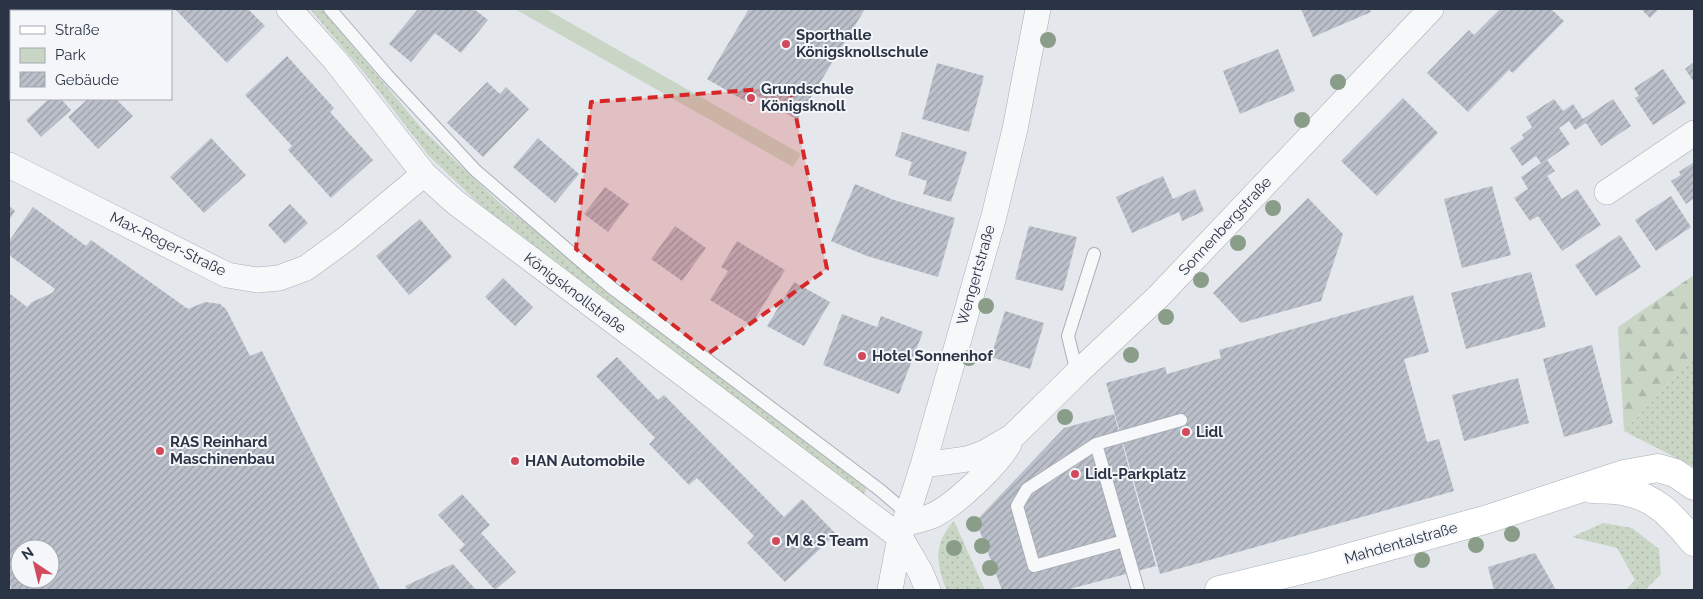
<svg xmlns="http://www.w3.org/2000/svg" width="1703" height="599" font-family="Raleway,sans-serif">
<defs>
<pattern id="grass-dots" width="8" height="8" patternUnits="userSpaceOnUse" patternTransform="scale(1.25)"><rect width="8" height="8" fill="#c9d6c5"/><path d="M2 2h.1M6 6h.1" fill="none" stroke="#adb8ab" stroke-width="1.8" stroke-linecap="round"/></pattern>
<pattern id="forest-firs" width="22" height="20" patternUnits="userSpaceOnUse" patternTransform="scale(1.25)"><rect width="22" height="20" fill="#c9d6c5"/><path d="M5 1l3.5 6h-7zM16 11l3.5 6h-7z" fill="#adb8ab"/></pattern>
<pattern id="building-hatch" width="6" height="6" patternUnits="userSpaceOnUse" patternTransform="scale(1.25)"><rect width="6" height="6" fill="#bbc0ca"/><path d="M-1 1l2-2M0 6l6-6M5 7l2-2" fill="none" stroke="#989da6"/></pattern>
</defs>
<rect width="100%" height="100%" fill="#e4e7ec"/>
<!-- grass -->
<path fill="url(#grass-dots)" d="M310 9H322L423 130 501 204 867 486 864 497 494 218 429 156 371 81Z
M1694 360V467L1624 431 1684 367Z
M954 521 985 590H947C935 564 934 542 954 521Z
M1603 523 1632 528 1659 549 1661 574 1645 590H1626L1635 580 1617 548 1572 537Z"/>
<!-- forest -->
<path fill="url(#forest-firs)" d="M1694 275V360L1684 367 1624 431 1618 327Z"/>
<!-- green -->
<path fill="#c9d6c5" d="M515 9H546L801 154 793 167Z"/>
<!-- building -->
<path fill="url(#building-hatch)" fill-rule="evenodd" d="M9 9H40L38 11H11V27L9 24Z
M175 9H248L265 26 227 63Z
M418 9H474L488 20 461 53 435 33 411 62 389 44Z
M749 9H865L797 120 758 96 752 105 707 79Z
M1301 9H1370L1371 12 1313 37Z
M1500 9H1551L1564 21 1513 73 1509 70 1468 112 1427 73 1469 30 1474 35Z
M1641 9H1659L1650 18Z
M1278 49 1295 91 1240 114 1223 71Z
M287 56 334 108 330 112 373 160 331 198 288 150 292 146 245 95Z
M1694 62V82L1685 69Z
M937 63 984 76 969 132 922 119Z
M1663 69 1686 103 1653 125 1635 98 1639 96 1634 88Z
M487 82 500 94 506 87 529 109 483 157 447 123Z
M1403 98 1438 133 1377 196 1341 161Z
M49 99H61L71 110 41 137 26 120Z
M88 99H116L133 116 98 149 68 117Z
M1554 99 1563 111 1573 104 1583 119 1613 99 1631 126 1601 146 1586 123 1575 130 1569 121 1559 128 1570 144 1547 160 1555 171 1547 176 1562 199 1577 189 1601 225 1562 251 1538 216 1530 221 1514 198 1528 189 1521 177 1541 163 1536 156 1522 166 1510 148 1524 138 1522 135 1532 127 1526 117Z
M902 132 967 152 951 202 923 194 927 181 908 175 912 162 895 156Z
M211 138 246 175 204 213 170 177Z
M538 138 579 174 555 203 513 167Z
M1694 162V198L1686 204 1671 181 1681 175 1679 172Z
M1163 176 1173 199 1195 189 1204 211 1182 221 1179 212 1132 233 1116 197Z
M855 184 894 200 955 218 938 277 867 256 831 241Z
M1492 186 1511 255 1462 268 1444 199Z
M605 187 629 204 608 232 584 214Z
M1671 196 1691 227 1656 251 1635 220Z
M1308 198 1343 234 1321 301 1241 323 1213 293Z
M290 204 308 223 285 244 268 225Z
M9 206 15 211 9 220Z
M33 207 86 246 91 240 188 309 205 302 220 304 226 309 250 356 262 351 380 590H12L9 583V293L27 307 32 302 52 293 55 289 9 255V241ZM20 549H50V579H20Z
M420 219 452 257 409 295 376 256Z
M675 226 706 248 682 281 651 259Z
M1029 226 1077 237 1063 291 1015 279Z
M1620 235 1641 267 1596 296 1575 265Z
M737 241 785 270 751 325 710 300 728 271 721 267Z
M1531 272 1546 327 1466 349 1451 293Z
M503 278 533 307 515 326 485 297Z
M794 282 830 302 804 346 767 326Z
M1413 295 1429 352 1404 359 1427 442 1439 439 1454 491 1160 574 1106 383 1165 367 1167 374 1221 358 1219 350Z
M1005 311 1044 323 1030 369 991 357Z
M842 314 877 327 881 316 923 332 899 394 823 365Z
M1592 345 1613 423 1564 437 1543 359Z
M617 357 658 400 664 395 784 517 802 499 836 534 785 582 747 543 754 536 697 478 689 485 649 444 655 438 596 376Z
M1518 378 1529 423 1464 441 1452 395Z
M1114 414 1156 566 1066 590H1002L976 521 1064 428Z
M462 494 490 525 481 533 516 572 495 590 459 550 465 545 438 515Z
M1535 553 1556 590H1494L1488 567Z
M453 564 476 590H407L405 586Z"/>
<g fill="none" stroke-linecap="round" stroke-linejoin="round">
<defs>
<path id="lane" d="M330 9 387 75 475 170 612 288 880 490 908 514
M1077 373 1068 336 1094 254
M1096 444 1027 489 1017 506 1034 566 1124 541
M1138 590 1096 444 1181 420"/>
<path id="street" d="M289 9 335 60 424 174 455 202 900 537 920 571 928 590
M9 165 227 275 257 280 279 278 306 268 347 238 424 174
M1607 192 1694 133
M923 465 967 459 984 453 1013 436 1077 373 1158 297 1431 9
M904 524C914 521 925 519 934 515 956 504 997 465 1009 444
M890 590 900 537 923 465 994 216 1015 129 1038 9"/>
<path id="secondary" d="M1592 489C1604 490 1616 489 1627 492 1658 498 1675 520 1694 542
M1219 590 1314 567 1488 519 1624 474 1658 468 1675 473 1694 486"/>
</defs>
<!-- lane casing -->
<use href="#lane" stroke="#a9aeb7" stroke-width="14"/>
<!-- street casing -->
<use href="#street" stroke="#a9aeb7" stroke-width="26"/>
<!-- secondary casing -->
<use href="#secondary" stroke="#a9aeb7" stroke-width="29"/>
<!-- lane -->
<use href="#lane" stroke="#f7f8fa" stroke-width="12"/>
<!-- street -->
<use href="#street" stroke="#f7f8fa" stroke-width="25"/>
<!-- secondary -->
<use href="#secondary" stroke="#fff" stroke-width="28"/>
</g>
<!-- trees -->
<g fill="#899d89">
<circle cx="1048" cy="40" r="8"/>
<circle cx="1338" cy="82" r="8"/>
<circle cx="1302" cy="120" r="8"/>
<circle cx="1273" cy="208" r="8"/>
<circle cx="1238" cy="243" r="8"/>
<circle cx="1201" cy="280" r="8"/>
<circle cx="986" cy="306" r="8"/>
<circle cx="1166" cy="317" r="8"/>
<circle cx="1131" cy="355" r="8"/>
<circle cx="969" cy="358" r="8"/>
<circle cx="1065" cy="417" r="8"/>
<circle cx="974" cy="524" r="8"/>
<circle cx="1512" cy="534" r="8"/>
<circle cx="1476" cy="545" r="8"/>
<circle cx="982" cy="546" r="8"/>
<circle cx="954" cy="548" r="8"/>
<circle cx="1422" cy="560" r="8"/>
<circle cx="990" cy="568" r="8"/>
</g>
<!-- marked area -->
<path fill="#d62828" fill-opacity="0.2" stroke="#d62828" stroke-width="4" stroke-dasharray="10 6" stroke-linejoin="round" d="M790 87 827 269 709 353 576 249 591 102Z"/>
<!-- markers -->
<g fill="#d1495b" stroke="#f4f6f9" stroke-width="2">
<circle cx="786" cy="44" r="5"/>
<circle cx="751" cy="98" r="5"/>
<circle cx="862" cy="356" r="5"/>
<circle cx="1186" cy="432" r="5"/>
<circle cx="160" cy="451" r="5"/>
<circle cx="515" cy="461" r="5"/>
<circle cx="1075" cy="474" r="5"/>
<circle cx="776" cy="541" r="5"/>
</g>
<g text-anchor="middle" dominant-baseline="central" stroke-width="4" stroke-linejoin="round" paint-order="stroke">
<!-- poi labels -->
<g font-size="15" font-weight="bold" fill="#2b3445" stroke="#f4f6f9" text-anchor="start">
<text x="796" y="35">Sporthalle<tspan x="796" dy="17">Königsknollschule</tspan></text>
<text x="761" y="89">Grundschule<tspan x="761" dy="17">Königsknoll</tspan></text>
<text x="872" y="356">Hotel Sonnenhof</text>
<text x="1196" y="432">Lidl</text>
<text x="170" y="442">RAS Reinhard<tspan x="170" dy="17">Maschinenbau</tspan></text>
<text x="525" y="461">HAN Automobile</text>
<text x="1085" y="474">Lidl-Parkplatz</text>
<text x="786" y="541">M &amp; S Team</text>
</g>
<!-- street labels -->
<g font-size="15" fill="#2b3445" stroke="#f4f6f9">
<text transform="translate(1225 226) rotate(-47)">Sonnenbergstraße</text>
<text transform="translate(168 244) rotate(26)">Max-Reger-Straße</text>
<text transform="translate(976 275) rotate(-74)">Wengertstraße</text>
<text transform="translate(575 293) rotate(37)">Königsknollstraße</text>
<text transform="translate(1401 543) rotate(-16)">Mahdentalstraße</text>
</g>
</g>
<!-- border -->
<rect width="1703" height="599" fill="none" stroke="#2b3445" stroke-width="20"/>
<!-- legend -->
<rect x="10" y="10" width="162" height="90" fill="#f4f6f9" stroke="#a4a8b1"/>
<rect x="20" y="26" width="25" height="8" fill="#ffffff" stroke="#a4a8b1"/>
<text x="55" y="35" font-size="15" fill="#2b3445">Straße</text>
<rect x="20" y="48" width="25" height="15" fill="#c9d6c5" stroke="#a4a8b1"/>
<text x="55" y="60" font-size="15" fill="#2b3445">Park</text>
<rect x="20" y="72" width="25" height="15" fill="url(#building-hatch)" stroke="#a4a8b1"/>
<text x="55" y="85" font-size="15" fill="#2b3445">Gebäude</text>
<!-- north arrow -->
<g transform="translate(35 564) rotate(325)"><circle r="24" fill="#f4f6f9" stroke="#a4a8b1"/>
<path d="M0-4L9 19L0 12L-9 19Z" fill="#d1495b"/>
<text y="-8" font-size="14" font-weight="bold" text-anchor="middle" fill="#2b3445">N</text>
</g>
</svg>
